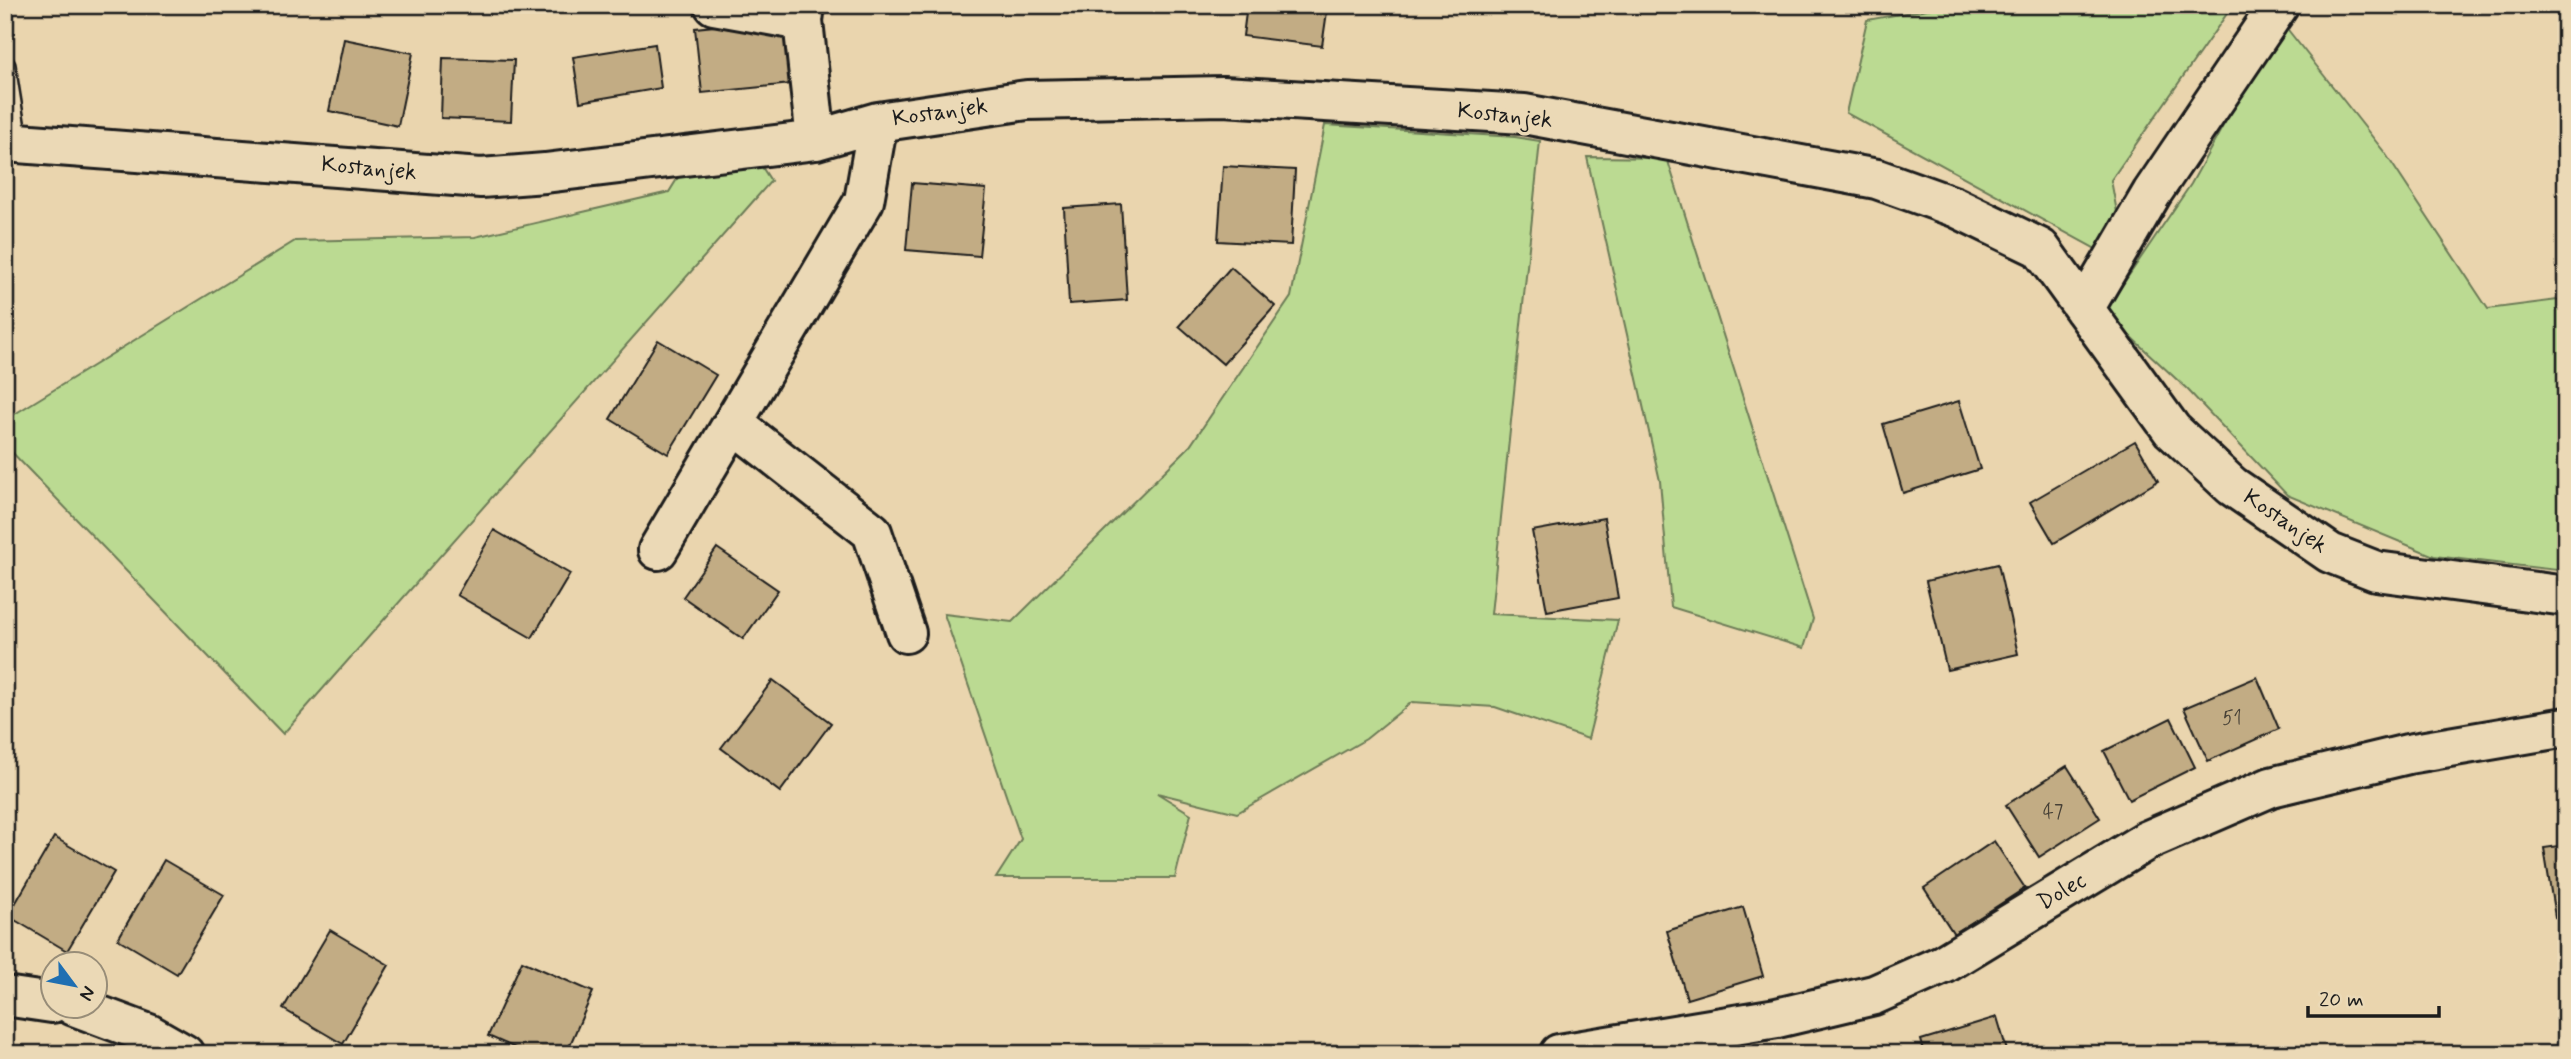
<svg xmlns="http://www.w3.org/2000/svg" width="2571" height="1059" font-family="Mynerve,sans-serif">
<rect width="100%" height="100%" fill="#ead5ae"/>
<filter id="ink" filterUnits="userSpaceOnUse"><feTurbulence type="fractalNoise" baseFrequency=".0143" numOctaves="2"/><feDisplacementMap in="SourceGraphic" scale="14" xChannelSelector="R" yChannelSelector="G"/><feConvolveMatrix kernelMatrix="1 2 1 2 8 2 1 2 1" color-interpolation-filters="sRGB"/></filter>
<g filter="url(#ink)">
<!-- green -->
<path fill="#bbda92" stroke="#6c7b57" stroke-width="2" d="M1949 5H2233L2111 180 2127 266 1846 113 1867 20Z
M2281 21 2385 153 2488 309 2566 299V571L2434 556 2287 495 2187 389 2104 312 2191 184Z
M1325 125 1515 137 1540 141 1491 614 1618 620 1588 739 1495 707 1412 702 1366 739 1237 813 1157 793 1191 814 1175 878H996L1021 839 944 614 1012 622 1190 446 1291 297Z
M1587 157 1667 158 1813 619 1804 648 1671 607 1660 481Z
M741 167H762L771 181 283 734 5 445V420L295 241 475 237 669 192 679 176Z"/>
<!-- building -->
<path fill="#c2ac84" stroke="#1c1c1c" stroke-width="2" d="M1247 5H1328L1322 46 1243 36Z
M784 19 791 84 702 93 695 28Z
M344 39 413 53 398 126 329 111Z
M655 44 661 88 580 102 573 57Z
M443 58 514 60 511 121 441 118Z
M1223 166 1295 170 1291 245 1218 241Z
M912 183 986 189 979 256 906 250Z
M1121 204 1127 300 1069 304 1064 208Z
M1231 267 1275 306 1223 364 1179 326Z
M658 340 716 375 668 454 610 419Z
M1959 401 1980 469 1903 493 1883 424Z
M2135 441 2158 481 2054 543 2030 502Z
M1604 518 1618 598 1547 611 1532 531Z
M494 530 570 574 532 638 457 595Z
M717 548 778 590 743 639 683 597Z
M1998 564 2018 654 1947 670 1926 581Z
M2257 677 2279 729 2208 761 2184 708Z
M773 680 831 723 780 792 721 748Z
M2171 718 2195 767 2129 800 2104 751Z
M2067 766 2100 818 2039 857 2006 805Z
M54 837 114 872 67 951 8 916Z
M1994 841 2025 888 1954 934 1924 888Z
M2566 845V915L2555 917 2544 848Z
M164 860 224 895 177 974 118 939Z
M1743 907 1763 976 1687 999 1667 931Z
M330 930 389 965 343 1044 283 1009Z
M522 961 593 992 566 1054H529L488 1036Z
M1997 1017 2008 1054H1925L1921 1040Z"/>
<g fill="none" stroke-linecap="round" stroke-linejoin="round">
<defs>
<path id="lane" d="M5 66 17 141"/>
<path id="street" d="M714 5 803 21
M805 5 803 21 816 140
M5 142 481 178 545 173 816 140 878 122 1027 100 1223 96 1524 114 1877 179 1955 207 2040 248 2172 430 2232 486 2330 553 2376 571 2566 596
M2084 309 2152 193 2279 5
M734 424 872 532 906 633
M658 550 864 201 878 122
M5 996 52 1003
M74 1006 149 1034 184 1054
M1559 1054 1777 1018 1874 995 1944 964 2146 841 2271 787 2408 754 2566 727"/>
</defs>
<!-- lane casing -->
<use href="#lane" stroke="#1c1c1c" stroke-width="24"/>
<!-- street casing -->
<use href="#street" stroke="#1c1c1c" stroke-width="44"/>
<!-- lane -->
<use href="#lane" stroke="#ebd9b6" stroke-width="19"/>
<!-- street -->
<use href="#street" stroke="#ebd9b6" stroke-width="38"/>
</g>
</g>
<g text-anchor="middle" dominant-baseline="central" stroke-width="7" stroke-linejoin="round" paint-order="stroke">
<!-- number labels -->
<g font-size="19" fill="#464036">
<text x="2232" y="718">51</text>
<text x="2053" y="812">47</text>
</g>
<!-- street labels -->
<g font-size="23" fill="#1c1c1c" stroke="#ebd9b6">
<text transform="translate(940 113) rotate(-8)">Kostanjek</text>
<text transform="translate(1505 116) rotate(6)">Kostanjek</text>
<text transform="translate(369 169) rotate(5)">Kostanjek</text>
<text transform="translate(2285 522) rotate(34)">Kostanjek</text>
<text transform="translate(2062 892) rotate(-31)">Dolec</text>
</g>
</g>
<!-- margin -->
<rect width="2571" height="1059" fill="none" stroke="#ebd9b6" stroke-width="28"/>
<rect x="14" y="14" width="2543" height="1031" fill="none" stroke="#1c1c1c" stroke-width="2.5" filter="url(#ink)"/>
<!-- north arrow -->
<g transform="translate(74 985) rotate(122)"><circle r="33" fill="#ebd9b6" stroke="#988d78" stroke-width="2"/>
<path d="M0-5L12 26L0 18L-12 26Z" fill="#1f6fb2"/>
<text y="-10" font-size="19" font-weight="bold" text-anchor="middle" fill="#1c1c1c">N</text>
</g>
<!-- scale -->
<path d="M2308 1006v10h131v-10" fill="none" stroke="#1c1c1c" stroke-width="3.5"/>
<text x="2319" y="1006" font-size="21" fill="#1c1c1c" stroke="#ebd9b6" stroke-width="5" paint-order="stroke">20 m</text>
</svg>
